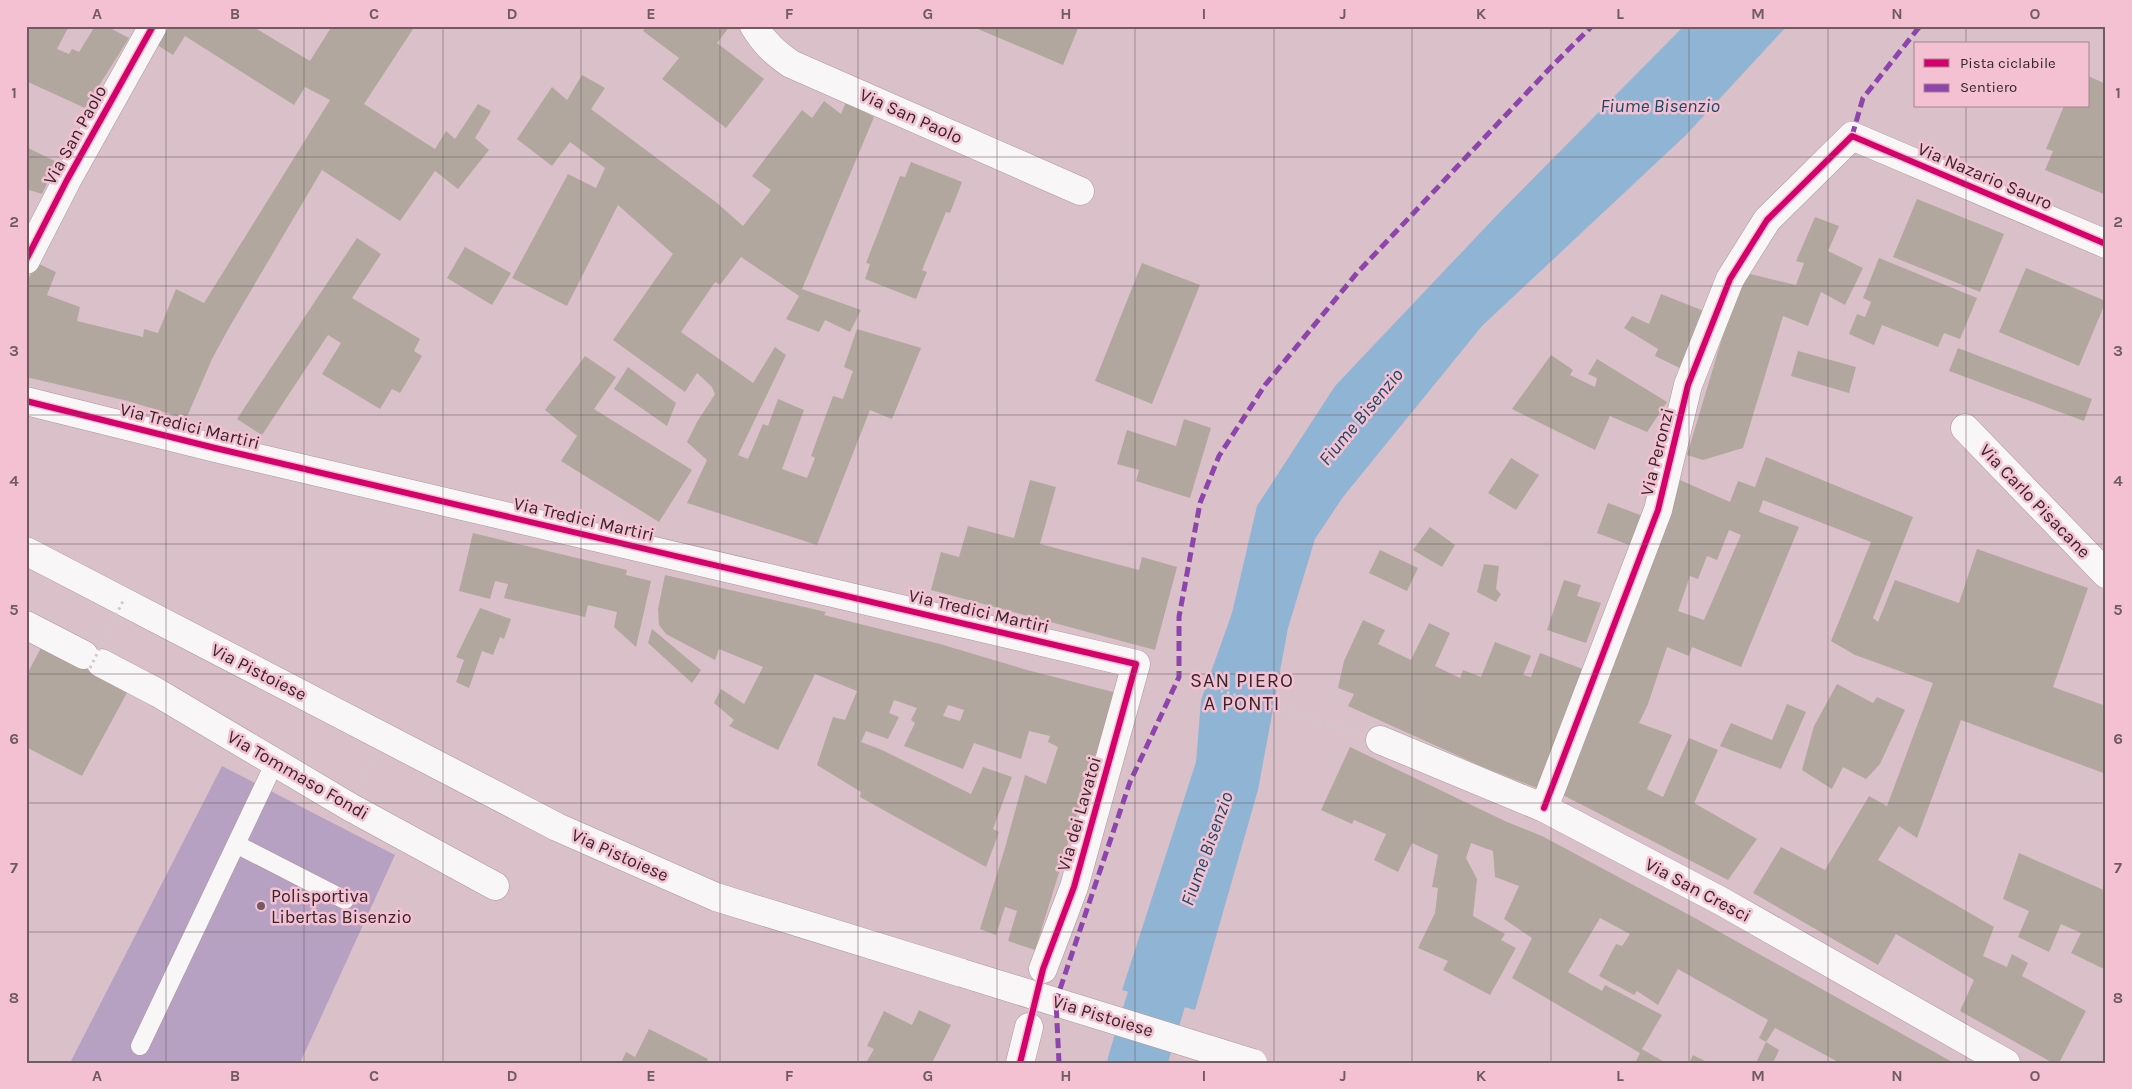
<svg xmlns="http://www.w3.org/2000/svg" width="2132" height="1089" font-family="Karla,sans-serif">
<rect width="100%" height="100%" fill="#dac0c8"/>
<!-- green -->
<path fill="#b6a1c3" d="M222 766 395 855 300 1063H70Z"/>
<!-- water -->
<path fill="#90b5d4" d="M1684 26H1787L1686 135 1482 326 1343 497 1315 539 1288 628 1258 790 1195 1010 1122 990 1196 762 1201 700 1232 613 1257 506 1335 386 1498 214Z"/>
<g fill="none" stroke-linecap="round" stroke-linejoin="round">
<!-- river -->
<path stroke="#90b5d4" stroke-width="59" d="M1137 1063 1180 922"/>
</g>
<!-- building -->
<path fill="#b1a79e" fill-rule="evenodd" d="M26 26H69L57 49 69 54 72 49 79 52 95 26H106L129 38 85 108 28 82 26 86Z
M167 26H252L310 61 332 26H415L364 104 435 149 446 131 455 139 478 104 491 111 475 138 489 150 458 189 435 171 400 221 322 170 230 326 212 359 186 419 128 401 26 377V283L37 263 56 272 47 295 80 307 77 321 143 337 144 329 158 333 176 289 204 303 330 100 305 87 294 105 185 36 173 55 156 44Z
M647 26H730L717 43 764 79 726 128 662 79 679 58 643 31Z
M971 26H1079L1063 65Z
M582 75 605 88 591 109 717 203 743 226 771 190 752 176 802 110 812 118 824 101 841 114 846 102 874 117 802 289 861 310 850 332 825 320 819 332 786 319 799 296 741 257 720 285 715 282 681 332 753 383 775 347 786 355 738 455 748 459 763 424 768 426 778 399 804 410 782 469 807 478 815 458 811 456 833 396 843 399 853 371 844 367 857 329 921 348 892 419 870 410 817 545 687 503 707 460 687 442 697 422 715 394 712 387 697 373 685 392 613 340 673 254 618 205 567 306 512 278 568 174 596 188 605 168 570 142 552 166 517 139 552 87 567 100Z
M2088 76 2106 84V195L2045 170 2053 151 2046 149 2064 106H2088Z
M26 147 57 162 42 194 26 189Z
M911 162 962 182 950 213 946 212 922 270 927 272 916 299 865 279 870 264 866 263 900 176 905 177Z
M1917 199 2004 234 1980 292 1893 257Z
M1815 217 1839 226 1828 251 1863 268 1845 305 1821 292 1808 326 1783 316 1743 448 1703 460 1687 455 1742 272 1796 285 1804 263 1796 261Z
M357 238 381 254 352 298 420 339 414 351 422 356 400 393 392 389 380 409 322 374 341 343 328 335 262 435 237 419Z
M465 247 511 273 492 305 447 278Z
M1879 258 1977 298 1960 339 1944 333 1938 347 1882 325 1874 345 1849 334 1857 314 1865 317 1871 302 1863 298Z
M1142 263 1200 285 1152 404 1095 381Z
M2026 268 2106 301 2079 366 1999 332Z
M1661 294 1709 313 1686 371 1655 356 1658 349 1624 328 1632 316 1649 324Z
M1958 348 2092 399 2084 421 1949 371Z
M1798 351 1856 367 1849 393 1791 376Z
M1551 355 1573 370 1570 375 1595 387 1597 378 1588 374 1597 359 1667 402 1647 432 1610 416 1595 450 1512 409Z
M585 356 616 377 594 409 692 470 659 522 561 461 577 436 545 410Z
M628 367 676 403 667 426 614 389Z
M1184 419 1211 428 1190 498 1136 481 1139 470 1117 464 1127 430 1176 446Z
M1766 457 1913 517 1873 618 1878 622 1895 580 1959 603 1977 549 2088 588 2053 687 2106 706V774L1961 720 1917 838 1899 826 1878 860 1994 927 1983 956 2007 967 2012 954 2028 963 2022 976 2086 1011 2059 1063H2053L1960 1011 1974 980 1896 934 1878 965 1753 893 1781 847 1825 870 1869 796 1887 806 1933 683 1855 655 1831 641 1871 542 1763 500 1759 512 1799 527 1741 667 1692 647 1689 656 1667 647 1648 704 1639 723 1672 735 1647 789 1663 797 1689 738 1718 750 1694 803 1757 839 1728 880 1557 792 1680 480 1730 502 1738 481 1755 487ZM1729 530 1741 535 1704 620 1678 611 1690 576 1698 579 1707 556 1717 560Z
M1511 458 1539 475 1516 510 1488 493Z
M1030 480 1056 487 1040 544 1139 570 1142 557 1177 567 1155 650 931 590 941 552 959 557 968 526 1014 538Z
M1608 503 1643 516 1632 546 1597 533Z
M1430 527 1455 545 1442 567 1413 550Z
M473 533 627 570 626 575 651 581 636 647 614 627 617 612 588 605 585 617 504 598 508 584 495 581 490 599 459 591Z
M1380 550 1418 568 1407 591 1369 573Z
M1484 564 1499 566 1496 589 1501 594 1496 602 1477 592Z
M665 575 826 612 824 615 940 644 1027 670 1117 693 1106 721 1035 950 1008 941 1017 911 1005 907 996 935 980 929 1005 848 1025 775 1046 784 1058 747 1048 742 1050 736 1029 731 1021 759 974 743 963 769 904 746 915 723 911 720 917 708 894 700 889 713 899 717 888 739 866 731 861 742 882 750 971 794 983 767 1012 777 993 829 999 832 986 867 860 797 861 792 817 765 833 717 845 720 857 691 815 674 778 750 729 726 734 720 714 703 721 689 744 704 763 667 719 649 715 660 666 634 659 625 658 609ZM948 705 964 710 960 721 943 716Z
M1564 580 1581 585 1577 596 1601 603 1586 643 1547 630Z
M480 608 511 619 504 639 500 637 493 655 482 651 469 688 456 682 464 660 456 657Z
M1363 620 1385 630 1378 644 1411 660 1429 623 1450 633 1435 666 1460 678 1463 670 1481 677 1495 642 1531 656 1523 675 1531 677 1540 653 1588 671 1542 790 1483 767 1348 706 1354 694 1338 688 1344 661Z
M652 629 701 670 692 683 648 643Z
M43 644 129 689 82 776 26 747V676Z
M1837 684 1873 703 1877 697 1905 710 1880 764 1866 779 1843 767 1832 789 1802 770 1814 726Z
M1787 704 1806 712 1781 769 1720 746 1731 723 1772 740Z
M1350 747 1507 822 1542 836 1693 917 1954 1063H1840L1775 1028 1766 1042 1759 1038 1768 1020 1678 969 1658 1005 1637 991 1634 995 1599 976 1616 944 1622 946 1630 934 1600 918 1568 972 1602 991 1605 985 1662 1015 1642 1049 1666 1063H1635L1640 1053 1512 978 1532 938 1504 919 1519 886 1495 877 1493 851 1471 843 1466 858 1477 879 1473 916 1505 934 1501 940 1516 948 1490 995 1443 970 1448 961 1418 948 1435 913 1438 888 1432 887 1438 855 1412 843 1398 872 1374 860 1386 834 1354 820 1352 824 1321 810Z
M2019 853 2106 891V970L2071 953 2081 933 2061 924 2049 952 2018 937 2029 911 2003 899Z
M919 1010 951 1025 932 1063H866L874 1049 867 1046 884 1011 912 1025Z
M649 1029 708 1059 706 1063H621L626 1052 635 1057Z
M1766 1042 1779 1050 1773 1063H1756Z
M1693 1055 1709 1063H1689Z"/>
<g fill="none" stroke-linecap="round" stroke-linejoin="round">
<defs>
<path id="service" d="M236 844 345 900
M140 1046 275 762"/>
<path id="minor" d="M754 26C764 43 775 53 791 64L1080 191
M26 260 67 180 153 26
M26 401 215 448 1136 664 1074 887 1043 969
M1965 428 2106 574
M26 625 84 655
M101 663 158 693 350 807 495 886
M1380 740 1544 808 1721 901 2006 1063
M1544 808 1658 510 1688 385 1730 279 1767 220 1852 136 2106 244
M1020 1063 1029 1027"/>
<path id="primary" d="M26 551 557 827 716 897 962 973"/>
</defs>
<!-- service casing -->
<use href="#service" stroke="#ab979e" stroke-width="19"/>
<!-- minor casing -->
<use href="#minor" stroke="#ab979e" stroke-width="29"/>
<!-- primary casing -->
<use href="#primary" stroke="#ab979e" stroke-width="29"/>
<!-- path -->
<path stroke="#d0c8cb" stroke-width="3" stroke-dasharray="2.5 4" stroke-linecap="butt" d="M1165 673 1353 732
M363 779 369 764"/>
<!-- service -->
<use href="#service" stroke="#f9f6f7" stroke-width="18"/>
<!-- minor -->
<use href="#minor" stroke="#f9f6f7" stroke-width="28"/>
<!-- primary -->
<use href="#primary" stroke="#f9f6f7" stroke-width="28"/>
<defs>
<path id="primary-bridge" d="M962 973 1253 1063"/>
</defs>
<!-- primary-bridge casing -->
<use href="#primary-bridge" stroke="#ab979e" stroke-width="29" stroke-linecap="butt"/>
<!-- path-bridge -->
<path stroke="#d0c8cb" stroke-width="3" stroke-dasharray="2.5 4" stroke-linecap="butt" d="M90 668 123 601"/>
<!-- primary-bridge -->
<use href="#primary-bridge" stroke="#f9f6f7" stroke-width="28"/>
<!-- quiet -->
<path stroke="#8e44ad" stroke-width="5" stroke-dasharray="10 5" stroke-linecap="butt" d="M1852 136 1863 98 1920 26
M1059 1063 1056 1001 1130 782 1179 677V617L1200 503 1219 456 1265 385 1357 273 1552 66 1592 26"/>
<defs>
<path id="cycleway" d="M26 260 67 180 153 26
M26 401 215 448 1136 664 1074 887 1043 969 1020 1063
M1544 808 1658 510 1688 385 1730 279 1767 220 1852 136 2106 244"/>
</defs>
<!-- cycleway casing -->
<use href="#cycleway" stroke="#f3c1d1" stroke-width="9"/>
<!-- cycleway -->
<use href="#cycleway" stroke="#d6006c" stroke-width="6"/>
</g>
<!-- grid -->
<path fill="none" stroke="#705b62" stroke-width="1" stroke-opacity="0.55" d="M166 26V1063M304 26V1063M443 26V1063M581 26V1063M720 26V1063M858 26V1063M997 26V1063M1135 26V1063M1274 26V1063M1412 26V1063M1551 26V1063M1689 26V1063M1828 26V1063M1966 26V44M1966 106V1063M26 157H2106M26 286H2106M26 415H2106M26 544H2106M26 674H2106M26 803H2106M26 932H2106"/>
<!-- markers -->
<circle fill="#705b62" stroke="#f3c1d1" stroke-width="2" cx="261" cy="906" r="5"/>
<g text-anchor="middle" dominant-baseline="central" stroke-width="5" stroke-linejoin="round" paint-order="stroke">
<!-- street labels -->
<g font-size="18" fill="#37252b" stroke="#f3c1d1">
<text transform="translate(911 116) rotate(24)">Via San Paolo</text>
<text transform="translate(75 135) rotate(-61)">Via San Paolo</text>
<text transform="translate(1985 176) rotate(23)">Via Nazario Sauro</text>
<text transform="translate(190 426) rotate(14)">Via Tredici Martiri</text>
<text transform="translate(1657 452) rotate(-76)">Via Peronzi</text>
<text transform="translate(2035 501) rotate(46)">Via Carlo Pisacane</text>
<text transform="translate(584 519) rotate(13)">Via Tredici Martiri</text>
<text transform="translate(979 611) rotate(13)">Via Tredici Martiri</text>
<text transform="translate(259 672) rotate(27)">Via Pistoiese</text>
<text transform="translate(298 775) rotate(30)">Via Tommaso Fondi</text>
<text transform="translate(1079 814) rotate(-74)">Via dei Lavatoi</text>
<text transform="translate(620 855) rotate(24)">Via Pistoiese</text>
<text transform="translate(1698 890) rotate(28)">Via San Cresci</text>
<text transform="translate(1103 1016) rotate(17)">Via Pistoiese</text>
</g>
<!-- poi labels -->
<g font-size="18" fill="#37252b" stroke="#f3c1d1" text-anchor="start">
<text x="271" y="896">Polisportiva<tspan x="271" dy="21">Libertas Bisenzio</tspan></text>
</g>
<!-- water labels -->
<g font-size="19" font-style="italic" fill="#174966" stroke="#f3c1d1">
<text x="1660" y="106">Fiume Bisenzio</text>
<text transform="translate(1361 417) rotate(-50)">Fiume Bisenzio</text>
<text transform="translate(1207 849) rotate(-70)">Fiume Bisenzio</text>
</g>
<!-- quarter labels -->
<g font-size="20" letter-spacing="1" fill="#37252b" stroke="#f3c1d1">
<text x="1242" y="680">SAN PIERO<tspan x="1242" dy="23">A PONTI</tspan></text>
</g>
</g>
<!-- border -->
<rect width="2132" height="1089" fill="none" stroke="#f3c1d1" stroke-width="55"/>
<!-- legend -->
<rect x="1914" y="42" width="175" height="65" fill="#f3c1d1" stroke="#a8838f"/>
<rect x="1924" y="59" width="25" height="8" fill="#d6006c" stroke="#a8838f"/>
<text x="1960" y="68" font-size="15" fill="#37252b">Pista ciclabile</text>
<rect x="1924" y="84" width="25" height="8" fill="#8e44ad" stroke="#a8838f"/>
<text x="1960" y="92" font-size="15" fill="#37252b">Sentiero</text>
<rect x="28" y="28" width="2076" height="1034" fill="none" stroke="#705b62" stroke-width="2"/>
<g font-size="16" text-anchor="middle" font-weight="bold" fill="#705b62">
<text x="97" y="19">A</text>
<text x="235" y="19">B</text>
<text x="374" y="19">C</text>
<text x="512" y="19">D</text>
<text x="651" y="19">E</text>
<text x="789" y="19">F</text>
<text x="928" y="19">G</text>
<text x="1066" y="19">H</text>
<text x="1204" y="19">I</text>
<text x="1343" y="19">J</text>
<text x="1481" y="19">K</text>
<text x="1620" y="19">L</text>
<text x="1758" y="19">M</text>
<text x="1897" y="19">N</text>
<text x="2035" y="19">O</text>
<text x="14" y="98">1</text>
<text x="2118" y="98">1</text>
<text x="14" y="227">2</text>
<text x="2118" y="227">2</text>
<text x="14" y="356">3</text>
<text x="2118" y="356">3</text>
<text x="14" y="486">4</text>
<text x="2118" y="486">4</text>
<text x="14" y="615">5</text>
<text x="2118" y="615">5</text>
<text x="14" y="744">6</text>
<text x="2118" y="744">6</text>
<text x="14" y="873">7</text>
<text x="2118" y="873">7</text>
<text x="14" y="1003">8</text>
<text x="2118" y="1003">8</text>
<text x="97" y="1081">A</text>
<text x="235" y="1081">B</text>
<text x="374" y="1081">C</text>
<text x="512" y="1081">D</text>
<text x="651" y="1081">E</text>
<text x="789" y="1081">F</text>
<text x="928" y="1081">G</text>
<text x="1066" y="1081">H</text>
<text x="1204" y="1081">I</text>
<text x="1343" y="1081">J</text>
<text x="1481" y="1081">K</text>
<text x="1620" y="1081">L</text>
<text x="1758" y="1081">M</text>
<text x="1897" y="1081">N</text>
<text x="2035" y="1081">O</text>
</g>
</svg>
